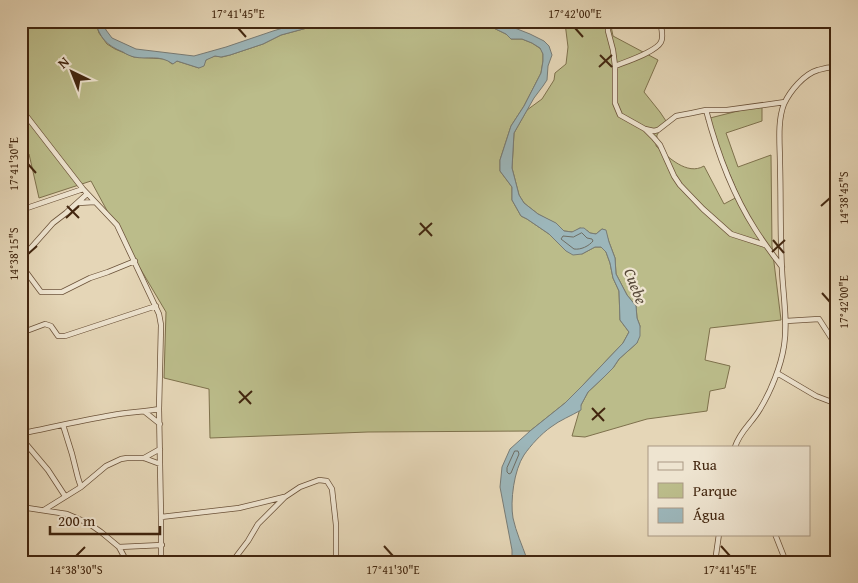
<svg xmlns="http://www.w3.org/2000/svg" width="858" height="583" font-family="'Gentium Book Plus',serif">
<rect width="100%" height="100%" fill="#e5d6b7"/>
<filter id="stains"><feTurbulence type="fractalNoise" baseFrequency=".004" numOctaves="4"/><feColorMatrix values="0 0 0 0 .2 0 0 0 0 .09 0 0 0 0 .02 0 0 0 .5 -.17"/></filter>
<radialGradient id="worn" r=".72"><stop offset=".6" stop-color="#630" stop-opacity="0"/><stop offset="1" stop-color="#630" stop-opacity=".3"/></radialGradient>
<!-- green -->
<path fill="#bbbc8a" stroke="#7e714c" d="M21 21H95L99 33 107 44 115 49 134 57 166 59 172 64 177 61 199 68 206 60 209 58 215 56 222 57 230 55 263 44 281 35 333 21H479L506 34 511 39H522L532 43 541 49 543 54V61L541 73 524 106 511 126 500 160V171L512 187V200L521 216 527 219 549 234 557 242 582 254 595 247H601L606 252 610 263 613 278 619 291 620 320 629 332 623 343 583 385 565 403 530 431 368 432 210 438 209 389 164 378 166 312 118 231 91 181 39 198 29 154 21 156Z
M563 21H610L613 36 658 60 644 92 660 112 666 121 657 135 656 146C668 157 687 176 704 166L724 204 739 196 706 119 762 105V121L726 133 738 167 771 155 772 246 781 320 710 328 705 360 730 366 725 388 710 391 707 411 647 419 585 437 572 436 581 405 588 392 604 377 613 368 619 359 637 343 640 326 637 318 636 306 627 295 616 274 615 258 609 242 605 230 602 229 596 234 590 233 588 231 580 228 573 232 564 231 555 223 538 214 524 203 519 195 512 168 514 133 527 110 542 99 554 80 555 73 566 64 568 47 565 23Z"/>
<!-- water -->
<path fill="#9cb6ba" stroke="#787c76" d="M95 21H103L106 30 112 38 136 49 194 56 226 47 273 31 306 21H333L281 35 263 44 230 55 221 57 215 56 206 60 204 66 199 68 177 61 173 64C159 54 148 60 134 57 130 56 126 54 123 52 106 45 100 38 95 21Z
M479 21H497L530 34 544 41 549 46 552 55 548 66 547 80 543 86 534 98 514 133 512 168 519 195 524 203 538 214 556 223 564 231 572 232 580 228H584L590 233 596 234 602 229 606 230 609 242 615 258 616 274 627 295 636 306 637 318 640 326V336L637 343 619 359 613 368 604 377 588 392 581 405V410C571 416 560 420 551 427 541 434 531 445 524 455 514 470 510 501 513 518 516 532 522 545 527 559L526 562H512V550L500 487 502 467 510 449 530 431 565 403 583 385 623 343 629 332 620 320 619 291 613 278 610 263 606 252 601 247H595L582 254 573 255 566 251 549 234 527 219 521 216 512 200V187L500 171V160L511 126 524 106 541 73 543 61V54L540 48 532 43 522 39H511L506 34Z"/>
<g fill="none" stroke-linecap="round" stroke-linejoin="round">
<!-- shore -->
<path stroke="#6f6e64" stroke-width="1" d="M582 233 587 238 592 239 593 241C589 246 581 250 574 249L561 239 563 236 573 237Z
M515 451H518L519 454 511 473 509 474 507 472V468Z"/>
<defs>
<path id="minor" d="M608 21V31L613 50 615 66V103L620 115 645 129 654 131 658 130 676 116 692 113 706 110H727L785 102
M615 66C625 62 656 52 661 42 664 36 661 27 660 21
M21 109 83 189 117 225 159 314 161 325 159 409 161 517V562
M706 110C717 152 732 193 755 229 763 242 773 255 782 267
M646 130 654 138 660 145 674 176 680 185 703 209 731 234 765 245
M78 203 95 202
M21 210 83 189
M21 259 53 223 66 213 87 194
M21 265 41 292H62L90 278 108 272 135 261
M786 321 819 319 837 347
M21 333 45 324 51 326 58 336H65L156 306
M777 373 816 396 837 404
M145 412 160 424
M63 425 72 454 78 478 81 487
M21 435 24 433C53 427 83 420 113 415 128 412 144 412 159 409
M21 438 48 470 65 496
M735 447C740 431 752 423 760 409 771 391 781 366 784 346 788 322 783 294 782 270 780 235 781 199 780 164 780 145 777 122 784 104 790 91 804 74 818 70 824 68 831 67 837 67
M144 458 160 449
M21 507 67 514 88 523 101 532 119 547 127 562
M44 510 81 487 106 466 121 459 127 458H144L160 464
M161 517 239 508 284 497
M775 534 786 562
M119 547 162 545
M232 562 248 541 258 524 285 497 300 487 319 480 327 481 332 489 336 525V556L334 562
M715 562 719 534"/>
</defs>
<!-- minor casing -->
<use href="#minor" stroke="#6b5239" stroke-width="6"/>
<!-- minor -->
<use href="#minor" stroke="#eee4d0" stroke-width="4.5"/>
</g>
<!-- ticks -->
<path fill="none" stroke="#42260f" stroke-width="2" d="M238 28 246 37M575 28 583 37M600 55 612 67M599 67 612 55M28 164 36 173M67 206 79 218M821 206 830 198M66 218 79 206M420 223 432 236M419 235 432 223M773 240 784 253M772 252 785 240M28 254 37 246M822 293 830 302M239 391 251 404M239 403 252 391M592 408 604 421M592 420 605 408M384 546 393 556M721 546 730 556M76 556 85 547"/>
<g text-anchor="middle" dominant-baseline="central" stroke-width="4.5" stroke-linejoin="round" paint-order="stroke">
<!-- water labels -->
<g font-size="16" font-style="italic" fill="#584a3a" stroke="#eee4d0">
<text transform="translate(636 286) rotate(69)">Cuebe</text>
</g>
</g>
<!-- margin -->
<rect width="858" height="583" fill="none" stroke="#e5d6b7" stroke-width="55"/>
<!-- legend -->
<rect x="648" y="446" width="162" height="90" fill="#eee4d0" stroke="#a99883"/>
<rect x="658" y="462" width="25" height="8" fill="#eee4d0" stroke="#a99883"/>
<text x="693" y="470" font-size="15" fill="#42260f">Rua</text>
<rect x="658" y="483" width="25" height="15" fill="#bbbc8a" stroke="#a99883"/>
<text x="693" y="496" font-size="15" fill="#42260f">Parque</text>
<rect x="658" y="508" width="25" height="15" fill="#9cb6ba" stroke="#a99883"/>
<text x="693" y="520" font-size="15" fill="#42260f">Água</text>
<!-- north arrow -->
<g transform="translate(72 72) rotate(317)" stroke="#eee4d0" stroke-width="4" paint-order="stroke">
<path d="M0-4L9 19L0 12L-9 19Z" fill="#42260f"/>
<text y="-8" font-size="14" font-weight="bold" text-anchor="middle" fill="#42260f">N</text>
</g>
<!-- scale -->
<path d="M50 526v8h110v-8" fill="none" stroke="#42260f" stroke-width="2.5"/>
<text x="58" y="526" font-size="15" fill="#42260f" stroke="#eee4d0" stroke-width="4" paint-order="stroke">200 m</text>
<rect x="28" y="28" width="802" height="528" fill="none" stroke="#42260f" stroke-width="2"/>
<g font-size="12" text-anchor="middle" fill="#42260f">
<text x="238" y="18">17°41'45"E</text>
<text x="575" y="18">17°42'00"E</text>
<text transform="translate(14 164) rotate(-90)" y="4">17°41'30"E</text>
<text transform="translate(844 198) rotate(-90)" y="4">14°38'45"S</text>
<text transform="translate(14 254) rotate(-90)" y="4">14°38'15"S</text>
<text transform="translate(844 302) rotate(-90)" y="4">17°42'00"E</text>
<text x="76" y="574">14°38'30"S</text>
<text x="393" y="574">17°41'30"E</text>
<text x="730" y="574">17°41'45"E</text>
</g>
<rect width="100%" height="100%" filter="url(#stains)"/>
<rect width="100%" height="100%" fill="url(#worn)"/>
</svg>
